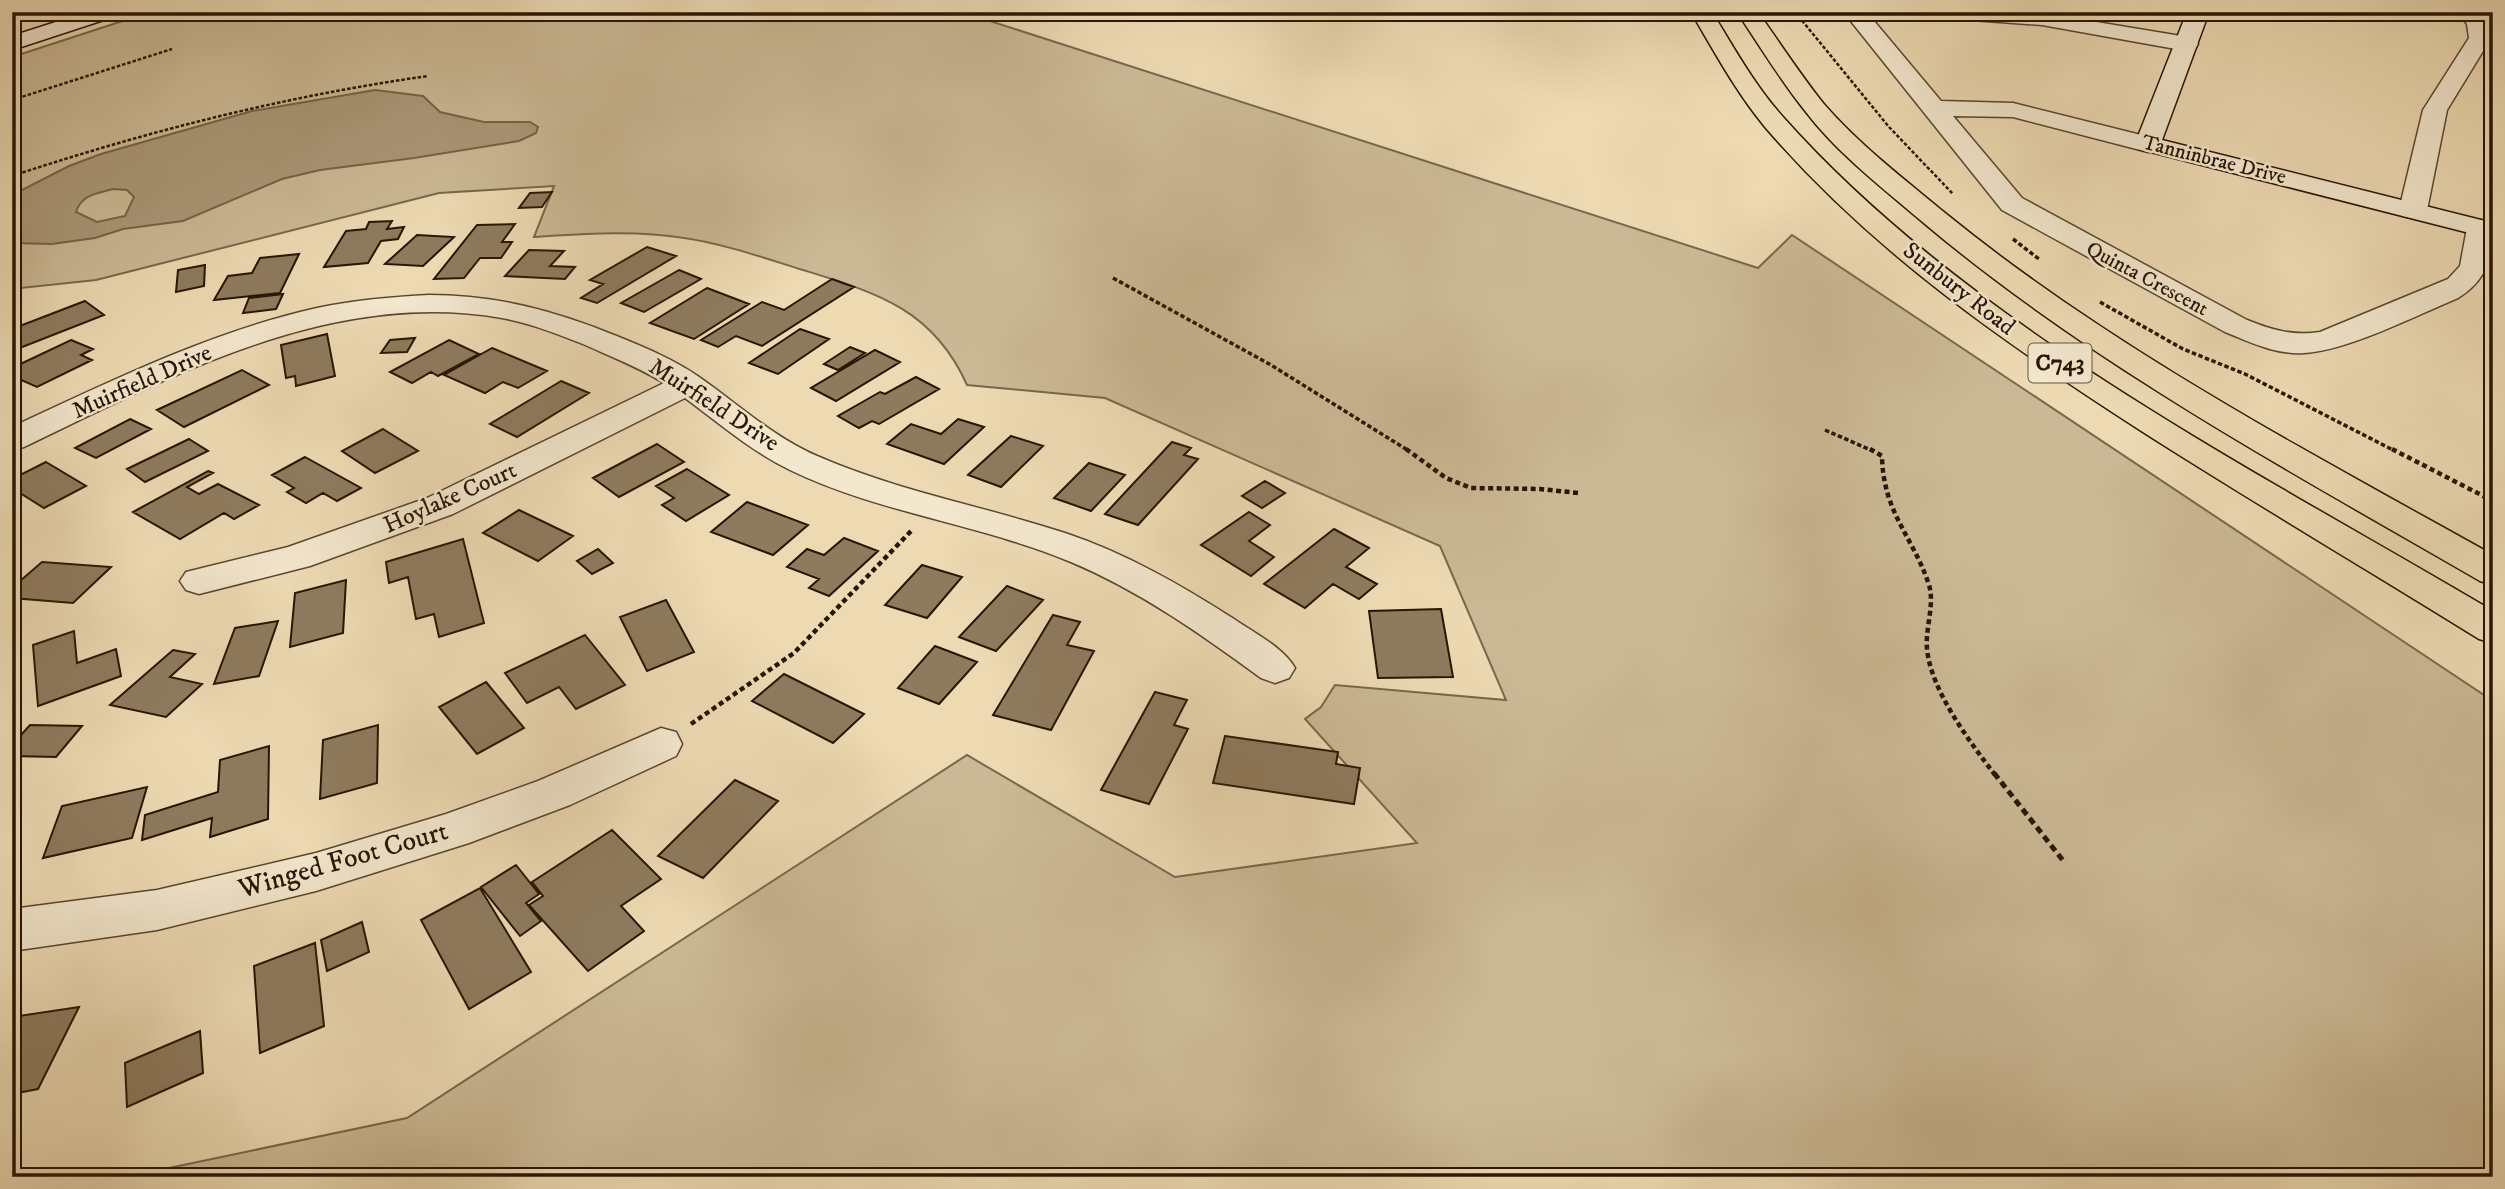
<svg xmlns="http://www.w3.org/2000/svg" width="2505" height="1189" font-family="'IM FELL DW Pica',serif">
<rect width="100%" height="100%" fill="#eddab3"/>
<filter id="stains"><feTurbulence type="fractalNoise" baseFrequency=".00286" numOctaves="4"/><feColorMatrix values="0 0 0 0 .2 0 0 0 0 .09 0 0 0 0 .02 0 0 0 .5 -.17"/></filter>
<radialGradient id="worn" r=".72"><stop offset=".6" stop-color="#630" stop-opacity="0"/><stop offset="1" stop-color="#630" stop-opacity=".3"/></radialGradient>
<!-- green -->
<path fill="#cbb995" stroke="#79674c" stroke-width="2" d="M150 12H962L1758 268 1792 235 2493 701V1177H126L407 1118 967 755 1175 877 1417 843 1305 719 1321 707 1335 685 1506 700 1440 546 1105 398 967 385C933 309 877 293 803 270 764 258 725 244 684 238 635 230 584 234 534 237L554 186 439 193 96 280 12 289V57Z"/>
<!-- water -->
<path fill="#aa9777" stroke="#766348" stroke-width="2" fill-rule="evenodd" d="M375 90 423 96 440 112 484 122H530L538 127 536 133 519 141 414 158 320 170 282 179 183 221 123 229 95 238 52 244 12 243V195L69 166 101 154 252 111ZM113 189 127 190 134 197 125 216 97 222 76 212C81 195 97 193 113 189Z"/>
<!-- building -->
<path fill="#8e7b5e" stroke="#271502" stroke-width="2" d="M552 192 542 207 519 208 530 193Z
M392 221 387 229 404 227 398 239 381 241 368 263 324 267 346 231 366 229 369 222Z
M515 224 502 242H512L501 258H480L464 278 434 279 477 225Z
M417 235 454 237 423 266 385 264Z
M647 247 676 256 597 303 581 298 603 284 590 280Z
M529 250 564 251 550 266 575 267 565 279 505 276Z
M299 254 280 293 214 300 228 276 252 273 260 258Z
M205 265 204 286 176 292 178 270Z
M679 270 701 279 644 312 621 303Z
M832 279 854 287 762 346 736 336 718 347 701 340 762 302 784 310Z
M707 288 749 304 694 339 650 323Z
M283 294 276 309 243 313 249 298Z
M85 301 104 315 12 351V329Z
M800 329 829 339 778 374 749 363Z
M327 334 335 376 296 386 295 376 286 378 281 345Z
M415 338 407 352 381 353 390 340Z
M71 340 93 349 81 355 92 360 37 387 12 376V368Z
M449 340 479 354 438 376 431 372 412 383 390 372Z
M850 347 865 353 838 370 824 364Z
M492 348 547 371 518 388 503 382 485 393 444 375Z
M875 350 900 362 836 401 811 388Z
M242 370 269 385 184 427 157 410Z
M916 377 939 389 879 424 872 421 859 428 838 416 880 392 885 394Z
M561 381 589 393 517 437 490 424Z
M130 419 151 429 96 458 75 448Z
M958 419 984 427 944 464 887 444 911 424 941 434Z
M383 429 418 451 375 473 342 451Z
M1011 436 1043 446 1001 487 968 475Z
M189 439 208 451 145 482 127 469Z
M1172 442 1191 448 1184 455 1198 459 1138 525 1105 514Z
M657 444 684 462 619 497 593 478Z
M305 457 361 488 337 501 323 493 306 503 287 492 294 488 272 475Z
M46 462 86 486 44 508 12 488V479Z
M1089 463 1125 475 1091 511 1054 498Z
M687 469 729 495 686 521 662 505 674 498 656 486Z
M208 471 213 473 187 487 199 494 218 484 259 505 234 519 224 513 180 539 133 512Z
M1265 481 1285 493 1262 508 1242 496Z
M747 502 808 525 773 555 711 532Z
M519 510 573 536 538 561 483 533Z
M1249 512 1270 525 1249 541 1274 557 1251 576 1201 545Z
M1334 529 1369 548 1346 567 1377 584 1359 599 1333 584 1305 608 1264 584Z
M844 538 878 551 829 596 809 588 819 579 787 567 807 549 824 555Z
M463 539 484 623 439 637 434 614 416 619 408 577 389 583 386 562Z
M598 549 613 563 592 574 577 561Z
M42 562 111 567 73 603 12 598V588Z
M922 565 962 577 927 618 885 605Z
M346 580 343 633 290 647 295 593Z
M1007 586 1043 600 996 651 959 637Z
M666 600 694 652 647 671 620 617Z
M1441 609 1453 677 1378 678 1369 611Z
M1053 615 1080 622 1067 645 1094 651 1051 730 993 715Z
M278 621 259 676 214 684 235 628Z
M74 631 77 663 116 649 121 676 38 706 33 645Z
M585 635 625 685 576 709 559 687 527 703 505 673Z
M935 646 977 662 939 704 898 688Z
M173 650 195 654 170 677 202 684 166 717 110 705Z
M784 674 864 714 833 743 752 701Z
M486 682 524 728 477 754 439 707Z
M1155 692 1187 700 1174 725 1188 729 1149 804 1101 790Z
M30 725 82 726 56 757 12 756V745Z
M378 725 377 783 320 799 323 740Z
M1225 736 1338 752 1336 764 1360 768 1354 804 1213 783Z
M269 746 268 819 210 837 212 818 142 840 145 815 218 792 220 760Z
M735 780 778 801 703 878 658 856Z
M147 787 132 838 43 858 62 806Z
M612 830 661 879 621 906 644 931 588 971 529 905 543 896 532 882Z
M516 865 539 894 526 903 541 921 520 936 481 887Z
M480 888 531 972 469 1009 421 920Z
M362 922 369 952 327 971 321 940Z
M315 943 324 1026 260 1053 254 966Z
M79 1007 38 1089 12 1094V1017Z
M200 1031 203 1073 127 1107 125 1063Z"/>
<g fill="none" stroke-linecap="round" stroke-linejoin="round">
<defs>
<path id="street" d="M1849 12H1871L1869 15 1941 101 2013 103 2157 139 2161 144 2157 149 2148 152 2013 117 1953 116 2022 198 2247 320C2272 330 2292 336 2320 332L2448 279 2460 266 2467 228 2471 222 2481 220 2493 225C2493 257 2487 280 2458 298 2417 315 2347 351 2304 353 2276 355 2250 342 2225 332L2002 210 1850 20 1847 15Z
M1934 12 2042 13 2187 37 2195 39 2198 44 2195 49 2187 51 2042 25 1944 18 1937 16Z
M2458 12H2480L2489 22 2491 38 2447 110 2427 210 2423 216 2413 218 2403 216 2399 210 2423 110 2469 38 2467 24Z
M429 295C497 295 556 311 619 337 646 348 675 360 699 377 738 404 773 437 817 456 897 491 983 506 1065 533 1125 553 1181 585 1234 619 1254 633 1283 647 1295 668L1289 678 1275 683 1261 678C1201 634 1140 591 1071 562 980 524 879 513 790 470 751 451 719 423 685 398L453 514 310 566 199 594 186 590 180 581 186 572 288 547 427 498 664 383C638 367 610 356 583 344 557 334 530 323 502 318 333 288 171 376 24 447L12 450V427C111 381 210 332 317 308 354 300 391 297 429 295Z
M661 728 676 732 682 744 676 756 570 805 469 843 316 891 157 930 12 951V909L157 890 316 853 446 814 538 781Z"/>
<path id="secondary" d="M87 12H119L116 16 12 50V36Z
M2187 12H2209L2162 140 2493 223V239L2139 149 2135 144Z"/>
<path id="primary" d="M1691 12H1712C1734 48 1755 86 1783 117 1970 327 2253 469 2493 611V643L2479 639C2368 570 2256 504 2146 434 2009 346 1872 252 1765 127 1736 92 1714 51 1691 12Z
M1737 12H1758C1779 42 1800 74 1823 103 1858 144 1903 178 1945 213 2112 349 2305 450 2493 555V585L2480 581C2290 471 2093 365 1925 224 1884 189 1839 155 1806 112 1781 81 1759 45 1737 12Z"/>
</defs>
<!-- street casing -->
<use href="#street" stroke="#58462e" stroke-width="3"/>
<!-- secondary casing -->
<use href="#secondary" stroke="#271502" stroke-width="3"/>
<!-- primary casing -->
<use href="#primary" stroke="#271502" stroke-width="3"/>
<!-- path-far3 -->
<path stroke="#271502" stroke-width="2.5" stroke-dasharray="3.5 2" stroke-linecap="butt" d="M1795 12 1889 127 1953 194
M12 100 172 49
M12 176C148 131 286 96 428 76"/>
<!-- path-far2 -->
<path stroke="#271502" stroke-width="3.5" stroke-dasharray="4.5 2.5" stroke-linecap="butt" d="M2013 239 2039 259
M1113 278 1271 365 1409 451
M2100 302 2183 349 2245 374 2395 451
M1825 430 1873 451"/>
<!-- path-far1 -->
<path stroke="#271502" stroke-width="4.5" stroke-dasharray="5 3.5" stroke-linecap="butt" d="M1406 449 1446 478 1471 488 1540 489 1578 493
M1870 449 1882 456C1883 513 1913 536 1929 585 1935 604 1925 629 1927 649 1931 691 1970 742 1995 775
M2392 449 2493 501
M691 724 794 653 912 530"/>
<!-- path -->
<path stroke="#271502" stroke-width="5" stroke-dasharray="7 4.5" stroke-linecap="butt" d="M1994 773 2065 863"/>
<!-- street -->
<use href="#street" fill="#f3e7ce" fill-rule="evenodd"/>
<!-- secondary -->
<use href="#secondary" fill="#f3e7ce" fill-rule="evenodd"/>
<!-- primary -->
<use href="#primary" fill="#eddab3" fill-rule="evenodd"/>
</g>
<g text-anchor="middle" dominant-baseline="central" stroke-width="5" stroke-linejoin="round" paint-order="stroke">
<!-- far-street labels -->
<g font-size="21" fill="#271502" stroke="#f3e7ce">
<text transform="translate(2214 160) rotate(14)">Tanninbrae Drive</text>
<text transform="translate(2147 279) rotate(28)">Quinta Crescent</text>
</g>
<!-- shield labels -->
<rect fill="#f3e7ce" stroke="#64543f" stroke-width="2" x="2028.5" y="343.5" width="63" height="39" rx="5"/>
<g font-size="23" font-weight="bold" fill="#271502">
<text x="2060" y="363">C743</text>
</g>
<!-- street labels -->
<g font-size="24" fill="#271502" stroke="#f3e7ce">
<text transform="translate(1959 289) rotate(38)">Sunbury Road</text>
<text transform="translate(142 382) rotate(-24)">Muirfield Drive</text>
<text transform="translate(714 405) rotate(33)">Muirfield Drive</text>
<text transform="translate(450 498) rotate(-24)">Hoylake Court</text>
</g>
<!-- near-street labels -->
<g font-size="28" fill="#271502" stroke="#f3e7ce">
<text transform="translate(343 860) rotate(-16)">Winged Foot Court</text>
</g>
</g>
<!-- margin -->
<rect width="2505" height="1189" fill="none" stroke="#eddab3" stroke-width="42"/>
<rect x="14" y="14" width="2477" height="1161" fill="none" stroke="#271502" stroke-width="3.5"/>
<rect x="21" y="21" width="2463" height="1147" fill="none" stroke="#271502" stroke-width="2"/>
<rect width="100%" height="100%" filter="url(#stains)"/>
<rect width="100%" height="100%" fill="url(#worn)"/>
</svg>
